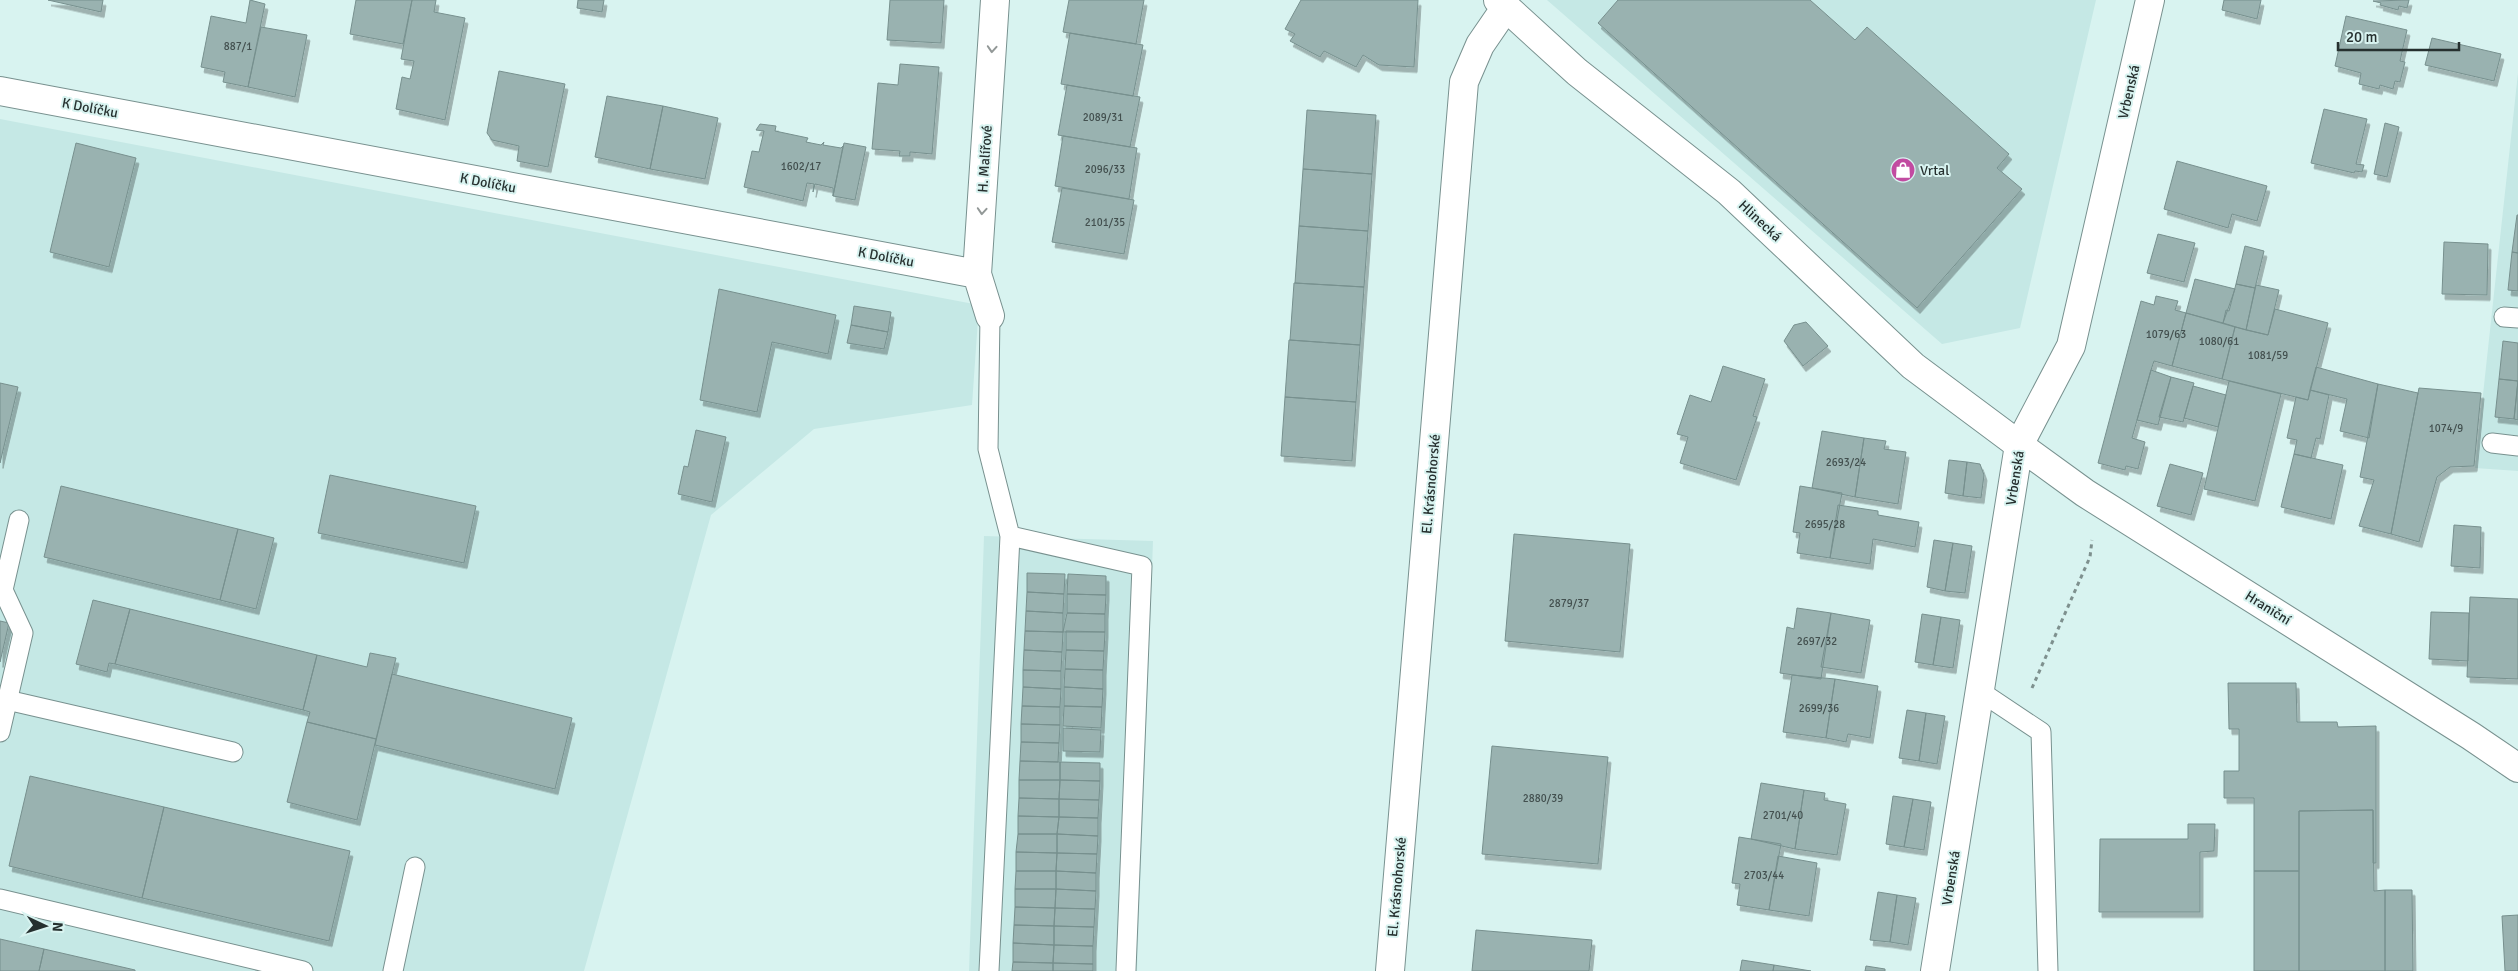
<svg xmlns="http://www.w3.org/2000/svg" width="2518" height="971" font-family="Signika,sans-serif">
<defs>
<filter id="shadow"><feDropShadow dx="3" dy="5.5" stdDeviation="0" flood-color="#0004"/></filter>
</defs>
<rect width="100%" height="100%" fill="#d8f3f0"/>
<!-- built -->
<path fill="#c5e8e5" d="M1547 0H2096L2020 328 1942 344Z
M2518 73V471L2475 468Z
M0 119 979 305 972 405 814 429 711 515 584 971H0Z
M984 536 1153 541 1137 971H969Z"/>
<!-- building -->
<path fill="#99b2b0" stroke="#77908e" filter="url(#shadow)" d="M48 0H103L101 12Z
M250 0 265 4 248 87 223 82 225 72 201 67 211 16 246 23Z
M356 0H412L403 44 350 34Z
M412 0H436L434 12 465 18 445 120 396 109 402 77 410 79 414 61 401 59Z
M578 0H604L602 12 577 8Z
M890 0H944L941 43 887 40Z
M1069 0H1144L1136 44 1063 32Z
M1301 0H1418L1414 67 1379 65 1363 55 1356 67 1324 51 1320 57 1290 41 1295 34 1285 29Z
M1618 0H1810L1855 40 1867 27 2009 154 1997 168 2022 189 1917 308 1598 23Z
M2224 0H2261L2257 19 2222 10Z
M2409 0 2407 8 2399 6 2398 10 2380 5 2381 3 2373 1Z
M2346 16 2407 30 2400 61 2405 62 2400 82 2395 81 2393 89 2380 85 2379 89 2359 84 2361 73 2335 66Z
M261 27 307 35 295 97 248 87Z
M1070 33 1143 45 1133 96 1061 84Z
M2432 38 2501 54 2494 81 2425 65Z
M900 64 939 67 932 154 910 152V156H899L900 151 872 149 878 83 898 85Z
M499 71 565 84 548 167 517 161 519 146 492 140 487 133Z
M1067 85 1140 97 1130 147 1058 135Z
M607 96 663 106 650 169 595 157Z
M663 106 718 118 705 179 650 169Z
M2324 109 2367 119 2356 164 2364 165 2362 172 2355 171 2354 173 2311 163Z
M1307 110 1376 115 1372 174 1303 169Z
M2385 123 2399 127 2387 177 2374 174Z
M760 124 776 126 775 131 808 138 806 142 821 145 824 142 823 145 841 148 843 146 833 196V188L815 184 813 192 814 184 807 183 803 201 744 187 752 151 759 152 764 131 756 130Z
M1063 136 1137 148 1129 199 1055 186Z
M76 143 136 158 109 267 50 252Z
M844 143 866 147 855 200 833 196Z
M2177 161 2267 186 2257 221 2232 214 2228 228 2164 209Z
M1303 169 1372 174 1368 231 1299 226Z
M1062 188 1134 200 1124 254 1052 242Z
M2517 215H2518V253L2512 252Z
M1299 226 1368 231 1364 287 1295 283Z
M2158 234 2195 243 2184 282 2147 273Z
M2444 242 2488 244 2487 295 2442 294Z
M2245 246 2264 251 2255 288 2236 284Z
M2512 252 2518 253V291L2508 290Z
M2195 279 2235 289 2223 323 2186 313Z
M1294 283 1364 287 1360 345 1290 340Z
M2236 284 2255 288 2246 330 2223 323 2226 310 2229 311Z
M2256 285 2279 290 2268 335 2246 330Z
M719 289 836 315 828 354 772 342 757 412 700 400Z
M2156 296 2178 301 2175 310 2186 313 2172 366 2154 361 2151 370 2132 438 2145 442 2138 469 2126 466 2125 470 2098 463 2141 301 2154 305Z
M854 306 891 312 888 332 851 325Z
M2275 309 2328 323 2308 400 2222 379 2235 327 2268 335Z
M2186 313 2235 327 2222 379 2172 366Z
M1806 322 1828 346 1803 366 1784 341 1794 325Z
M851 325 888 332 884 349 847 343Z
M1289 340 1360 345 1356 402 1285 397Z
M2503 341 2518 343V381L2499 379Z
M1723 366 1765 379 1753 416 1757 417 1736 480 1680 463 1688 437 1677 434 1690 395 1711 402Z
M2316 367 2378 384 2369 438 2340 431 2347 399 2310 390Z
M2151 370 2171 377 2158 425 2137 420Z
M2171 377 2194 383 2183 422 2159 417Z
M2499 379 2518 381 2514 419 2495 417Z
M2229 381 2281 394 2255 501 2204 489Z
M2518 381V420L2514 419Z
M0 383 18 387 0 463Z
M2378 384 2418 393 2391 534 2359 526 2374 480 2360 477Z
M2193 386 2226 395 2218 427 2184 418Z
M2419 388 2481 393 2474 466 2450 467 2437 477 2419 542 2391 534Z
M2310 390 2329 395 2320 439 2316 438 2311 458 2294 454 2297 440 2287 438 2296 397 2308 400Z
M1285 397 1356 402 1352 461 1281 456Z
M696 430 726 437 712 502 678 494 684 466 688 467Z
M1822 431 1864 438 1855 497 1812 488Z
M1864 438 1886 441 1884 449 1906 452 1898 504 1855 497Z
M2294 454 2343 465 2331 519 2281 507Z
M1949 460 1967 462 1963 496 1945 493Z
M1967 462 1980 464 1984 475 1981 498 1963 496Z
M2170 464 2203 473 2191 515 2157 506Z
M330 475 476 506 464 563 318 533Z
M61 486 238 529 220 600 44 557Z
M1800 486 1842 493 1830 558 1797 553 1800 533 1793 532Z
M1838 505 1878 511V515L1919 522 1915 547 1873 539 1870 564 1830 558Z
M2454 525 2481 527 2480 568 2451 566Z
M238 529 274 538 256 609 220 600Z
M1514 534 1630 544 1620 652 1505 641Z
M1934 540 1953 543 1945 591 1927 587Z
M1953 543 1972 546 1965 593 1945 591Z
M1027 573 1065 574 1064 594 1027 592Z
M1068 574 1106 576V595L1067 594Z
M1027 592 1064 594 1063 613 1026 611Z
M1067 594 1106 595 1105 614 1067 613Z
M2470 597 2518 599V679L2467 677Z
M93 600 130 609 115 664 109 663 107 672 76 664Z
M1797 608 1831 613 1821 679 1780 673 1787 627 1794 629Z
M130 609 317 655 303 710 115 664Z
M1026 611 1063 613V632L1025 631Z
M2431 612 2469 613 2468 661 2429 659Z
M1067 613 1105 614V632H1063Z
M1831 613 1870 620 1861 673 1821 667Z
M1922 614 1941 617 1933 665 1915 662Z
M1941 617 1960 620 1953 668 1933 665Z
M0 621 9 623 0 662Z
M1025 631 1063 632 1062 652 1024 650Z
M1066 631 1105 632 1104 651 1066 650Z
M1024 650 1062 652 1061 671 1023 670Z
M1066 650 1104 651 1103 670 1065 669Z
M370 653 396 658 376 739 307 722 310 712 303 710 317 655 367 667Z
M1065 669 1103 670V689L1064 687Z
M1023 670 1061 671V689L1023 687Z
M392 674 572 718 555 789 375 745Z
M1792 675 1835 679 1826 738 1783 732Z
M1835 679 1878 686 1870 738 1848 734 1846 742 1826 738Z
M2228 683H2296L2297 722H2337L2338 727 2376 726V863H2373V810L2299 811V871H2254V798H2224V771H2239V729H2229Z
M1023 687 1061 689 1060 707 1022 706Z
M1064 687 1103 689 1102 707 1064 706Z
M1022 706 1060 707V725L1021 724Z
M1064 706 1102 707 1101 728 1063 726Z
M1907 710 1926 713 1919 761 1899 758Z
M1926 713 1945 716 1937 764 1919 761Z
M307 722 376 739 357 820 287 802Z
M1021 724 1060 725 1059 743 1021 742Z
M1063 728 1101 730 1100 752 1063 751Z
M1021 742 1059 743 1058 762 1020 761Z
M1492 746 1608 757 1598 864 1482 854Z
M1020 761 1060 762V780H1019Z
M1060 762 1100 763V781L1060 780Z
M30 776 164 807 142 898 9 866Z
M1019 780H1060L1059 799 1019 798Z
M1060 780 1100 781 1099 800 1059 799Z
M1761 783 1804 790 1795 849 1751 839Z
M1804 790 1825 793 1824 800 1846 804 1837 855 1795 849Z
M1893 796 1913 799 1904 847 1886 844Z
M1019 798 1059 799V817L1018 816Z
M1059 799 1099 800 1098 818 1059 817Z
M1913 799 1931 802 1924 850 1904 847Z
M164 807 350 851 329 941 142 898Z
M2373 810 2374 891 2385 890V971H2299V811Z
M1018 816 1059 817 1057 834H1018Z
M1059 817 1098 818V836L1057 834Z
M2188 824H2215L2214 851 2200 852V912H2099L2100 839H2188Z
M1018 834H1057V853L1016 852Z
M1057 834 1098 836 1097 854 1057 853Z
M1739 837 1781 844 1769 910 1737 905 1740 884 1732 883Z
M1016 852 1057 853 1056 871H1016Z
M1057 853 1097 854 1096 873 1056 871Z
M1778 856 1817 863 1809 916 1769 910Z
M1016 871H1056V889H1015Z
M1056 871 1096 873V891L1056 889Z
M2254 871H2299V971H2254Z
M1015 889H1056L1055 908 1015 907Z
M1056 889 1096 891 1095 909 1055 908Z
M2385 890H2412L2413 971H2385Z
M1878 892 1897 895 1890 942 1870 940Z
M1897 895 1916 898 1908 945 1890 942Z
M1015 907 1055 908 1054 926 1014 925Z
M1055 908 1095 909 1094 927 1054 926Z
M2518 915V971H2505L2502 916Z
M1014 925 1054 926V945L1013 943Z
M1054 926 1094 927 1093 946 1054 945Z
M1476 930 1592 940 1589 971H1472Z
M0 939 44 949 39 971H0Z
M1013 943 1054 945 1053 963 1013 962Z
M1054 945 1093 946V964L1053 963Z
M44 949 135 970V971H39Z
M1742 960 1774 965 1773 971H1740Z
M1013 962 1053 963V971H1012Z
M1053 963 1093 964V971H1053Z
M1774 965 1811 971H1773Z
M1866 966 1885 969V971H1865Z"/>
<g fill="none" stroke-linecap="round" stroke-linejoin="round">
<defs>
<path id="service" d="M2504 317 2518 318
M2492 443 2518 446
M1010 536 1142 566 1126 970
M1981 692 2041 732 2048 971
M7 700 233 752
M0 732 23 633 3 590 19 520
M0 899 303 971
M393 971 415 867
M989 971 1010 536 988 449 990 316"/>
<path id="minor" d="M0 91 977 274
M990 316 977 274 995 0
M1390 971 1464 82 1480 45 1506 7
M1935 971 2019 445 2085 493 2471 736 2518 768"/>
<path id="tertiary" d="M1498 0 1577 72 1729 192 1913 366 2019 445 2071 346 2150 0"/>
</defs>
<!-- service casing -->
<use href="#service" stroke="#78918f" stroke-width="21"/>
<!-- minor casing -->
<use href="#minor" stroke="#78918f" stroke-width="30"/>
<!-- tertiary casing -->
<use href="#tertiary" stroke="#78918f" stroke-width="30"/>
<!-- path -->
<path stroke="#7e908e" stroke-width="3" stroke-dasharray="4 4" stroke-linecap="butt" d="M2032 688 2090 557 2092 540"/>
<!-- service -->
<use href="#service" stroke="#fff" stroke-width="19"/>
<!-- minor -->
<use href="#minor" stroke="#fff" stroke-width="28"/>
<!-- tertiary -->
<use href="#tertiary" stroke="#fff" stroke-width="28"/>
</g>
<!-- one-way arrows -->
<defs><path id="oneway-chevron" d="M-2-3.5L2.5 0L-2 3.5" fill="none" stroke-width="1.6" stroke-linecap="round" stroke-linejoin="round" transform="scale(1.25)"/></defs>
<g stroke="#929897">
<use href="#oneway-chevron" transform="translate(992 49) rotate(94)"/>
<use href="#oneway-chevron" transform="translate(982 211) rotate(94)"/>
</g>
<!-- icons -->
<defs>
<symbol id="shop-disc" viewBox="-11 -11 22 22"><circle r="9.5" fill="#c24ba1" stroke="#d8f3f0"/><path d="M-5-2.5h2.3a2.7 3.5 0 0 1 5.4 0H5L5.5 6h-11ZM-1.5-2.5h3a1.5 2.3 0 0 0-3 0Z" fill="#fff"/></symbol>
</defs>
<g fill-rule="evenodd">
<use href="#shop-disc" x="1889" y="156" width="28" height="28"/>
</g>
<g text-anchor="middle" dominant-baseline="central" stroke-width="4" stroke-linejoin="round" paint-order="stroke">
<!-- number labels -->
<g font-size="11" fill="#43504f">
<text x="238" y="46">887/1</text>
<text x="1103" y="117">2089/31</text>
<text x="801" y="166">1602/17</text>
<text x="1105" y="169">2096/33</text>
<text x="1105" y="222">2101/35</text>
<text x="2166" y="334">1079/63</text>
<text x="2219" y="341">1080/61</text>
<text x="2268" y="355">1081/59</text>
<text x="2446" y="428">1074/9</text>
<text x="1846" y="462">2693/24</text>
<text x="1825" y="524">2695/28</text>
<text x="1569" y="603">2879/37</text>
<text x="1817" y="641">2697/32</text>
<text x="1819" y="708">2699/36</text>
<text x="1543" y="798">2880/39</text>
<text x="1783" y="815">2701/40</text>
<text x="1764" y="875">2703/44</text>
</g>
<!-- street labels -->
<g font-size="14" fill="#26302f" stroke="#d8f3f0">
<text transform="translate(2129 92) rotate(-77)">Vrbenská</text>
<text transform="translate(90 108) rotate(11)">K Dolíčku</text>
<text transform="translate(985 159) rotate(-86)">H. Malířové</text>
<text transform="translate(488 183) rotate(11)">K Dolíčku</text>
<text transform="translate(1760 221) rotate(43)">Hlinecká</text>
<text transform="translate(886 257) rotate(11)">K Dolíčku</text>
<text transform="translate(2015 478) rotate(-81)">Vrbenská</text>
<text transform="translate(1431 484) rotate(-85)">El. Krásnohorské</text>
<text transform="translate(2268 608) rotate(32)">Hraniční</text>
<text transform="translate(1951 878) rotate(-81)">Vrbenská</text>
<text transform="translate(1397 887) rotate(-85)">El. Krásnohorské</text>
</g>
<!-- poi labels -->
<g font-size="14" fill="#26302f" stroke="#d8f3f0" text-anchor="start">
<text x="1920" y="170">Vrtal</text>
</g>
</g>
<!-- north arrow -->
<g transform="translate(45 926) rotate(94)" stroke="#d8f3f0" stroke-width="4" paint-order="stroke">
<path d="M0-4L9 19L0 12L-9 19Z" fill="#26302f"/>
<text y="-8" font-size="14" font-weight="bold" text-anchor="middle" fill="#26302f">N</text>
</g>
<!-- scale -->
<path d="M2338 42v8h121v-8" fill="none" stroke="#26302f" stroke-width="2.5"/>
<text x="2346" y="42" font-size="15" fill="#26302f" stroke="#d8f3f0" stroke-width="4" paint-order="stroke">20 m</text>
</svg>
